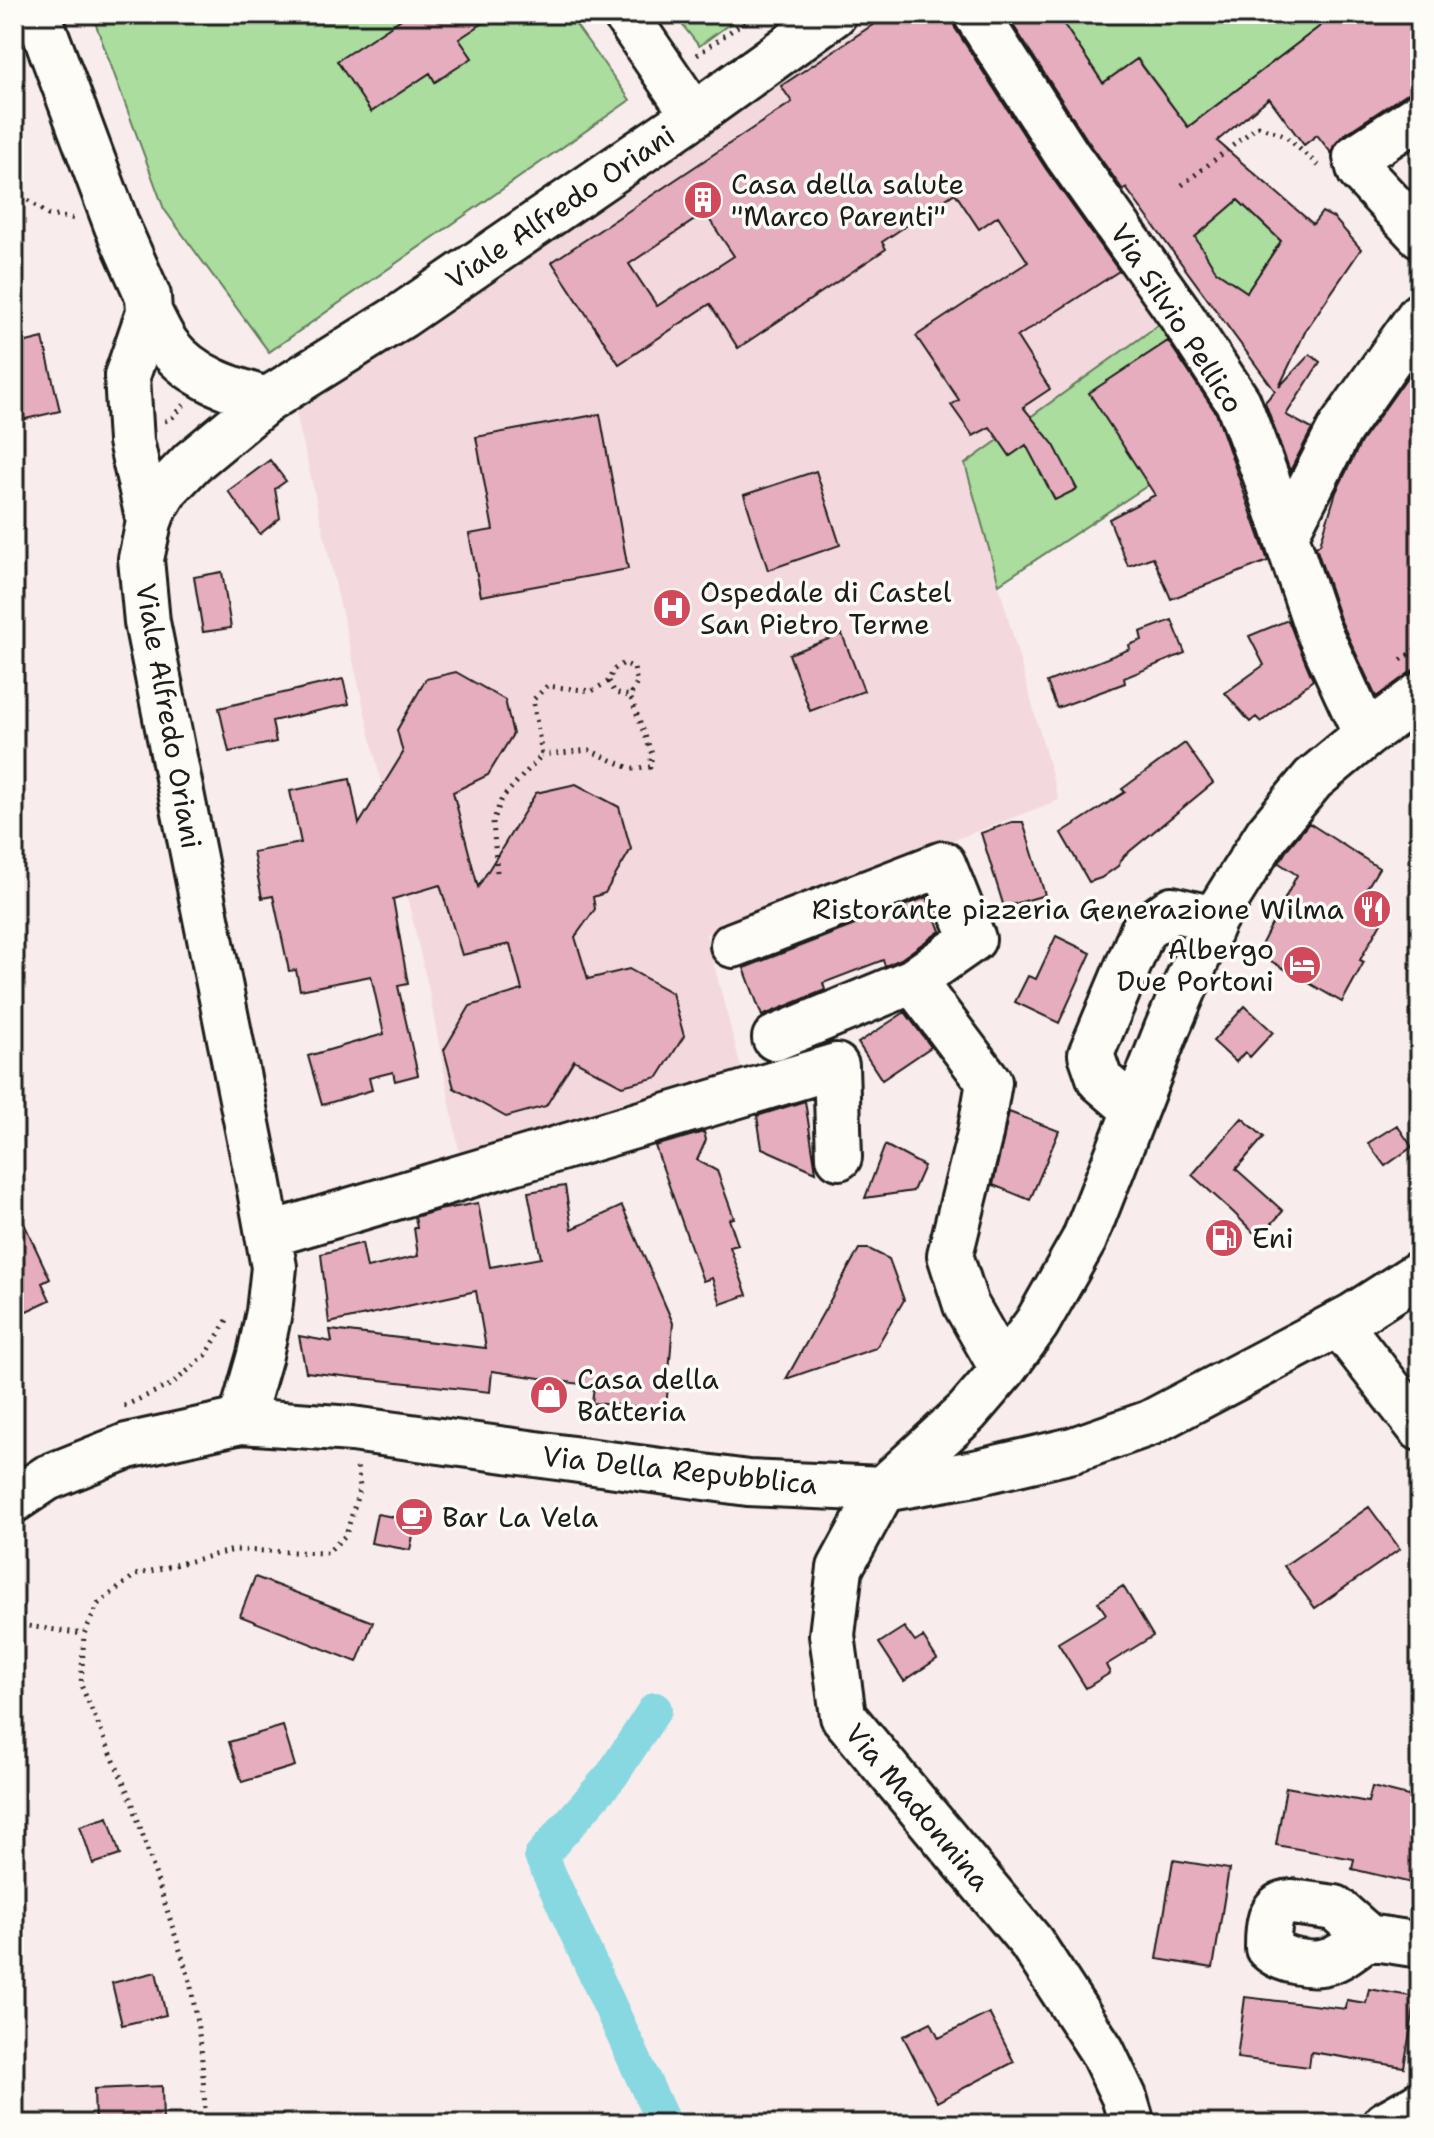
<svg xmlns="http://www.w3.org/2000/svg" width="1434" height="2138" font-family="'Shantell Sans',sans-serif">
<rect width="100%" height="100%" fill="#f8ecec"/>
<filter id="ink" filterUnits="userSpaceOnUse"><feTurbulence type="fractalNoise" baseFrequency=".0125" numOctaves="2"/><feDisplacementMap in="SourceGraphic" scale="16" xChannelSelector="R" yChannelSelector="G"/><feConvolveMatrix kernelMatrix="1 2 1 2 8 2 1 2 1" color-interpolation-filters="sRGB"/></filter>
<g filter="url(#ink)">
<!-- built -->
<path fill="#f3d9de" d="M882 14H959L1172 319 965 464 1059 800 706 934 744 1079 460 1157 429 991 296 413 414 330Z"/>
<!-- green -->
<path fill="#abdd9e" stroke="#647c5d" stroke-width="2" d="M92 14H568L630 100 269 352 164 209Z
M674 14H743L699 46Z
M1057 14H1336L1188 127 1138 59 1103 83Z
M1238 200 1281 241 1247 292 1227 305 1195 237Z
M1178 311 1245 421 999 584 965 464Z"/>
<g fill="none" stroke-linecap="round" stroke-linejoin="round">
<!-- canal -->
<path stroke="#87d8e0" stroke-width="34" d="M655 1709 612 1775 541 1856 664 2124"/>
</g>
<!-- building -->
<path fill="#e6adbe" stroke="#1c1c1c" stroke-width="2" fill-rule="evenodd" d="M409 14H497L459 39 472 58 435 82 430 73 371 112 337 61Z
M889 14H951L955 28 1046 169 1119 271 1017 337 1050 389 1023 407 1054 445 1077 489 1055 500 1026 445 1010 456 990 427 973 436 951 405 959 400 916 336 1028 262 998 216 979 229 955 193 882 242 886 249 738 348 710 304 619 364 552 262 792 102 781 86ZM705 213 734 256 657 306 629 264Z
M1006 14H1057L1103 83 1137 59 1188 127 1336 14H1420V90L1406 94 1342 136 1333 147 1332 154 1317 135 1304 145 1269 98 1217 141 1313 224 1322 212 1334 218 1361 249 1306 330 1279 387 1310 354 1320 362 1286 415 1312 429 1290 471 1265 402 1275 391 1126 188 1123 190 1088 141ZM1238 200 1281 241 1247 292 1216 271 1195 237Z
M43 338 60 411 21 420 14 393V345Z
M1168 341 1216 413 1268 561 1171 599 1153 557 1128 566 1109 519 1155 495 1089 393Z
M1420 359V665L1376 697 1340 619 1316 547 1320 544 1336 492 1361 442Z
M600 414 628 569 481 596 469 534 493 530 476 437Z
M270 460 286 481 275 489 280 518 260 534 228 491Z
M816 471 840 545 768 570 744 495Z
M222 572 231 628 203 632 194 577Z
M1172 620 1185 653 1124 678 1125 683 1057 708 1047 682 1130 649 1129 645 1142 640 1140 632Z
M1288 620 1313 680 1261 722 1256 717 1250 722 1225 693 1264 665 1249 636Z
M842 634 864 691 810 711 789 654Z
M456 672 505 700 513 734 488 775 453 792 478 887 536 793 576 784 619 807 631 849 605 893 593 897 595 909 575 937 588 979 629 969 672 993 684 1036 658 1077 622 1086 574 1060 546 1106 506 1117 454 1088 444 1050 470 1006 522 990 510 944 462 955 440 885 393 899 408 984 398 986 418 1075 395 1081 393 1072 369 1078 372 1090 322 1105 308 1056 384 1034 371 976 300 990 296 970 289 971 273 896 262 898 253 852 301 843 290 791 350 779 359 824 403 753 397 730 426 679Z
M343 679 349 704 272 721 276 742 229 752 219 708Z
M1185 743 1213 783 1124 856 1118 866 1101 878 1089 882 1061 833 1125 792 1122 789Z
M1012 822H1023L1045 895 1004 907 981 833Z
M1309 823 1379 868 1367 888 1392 903 1360 960 1364 962 1342 1002 1257 953 1297 875 1279 863 1288 848Z
M927 897 940 931 901 959 885 966 883 960 823 983 825 990 762 1016 744 968Z
M1056 936 1091 953 1059 1023 1015 1002 1028 976 1036 979Z
M1245 1006 1273 1032 1250 1057 1245 1052 1236 1062 1213 1041Z
M905 1012 931 1047 882 1080 858 1043Z
M805 1101 814 1159 816 1172 762 1148 757 1116Z
M1009 1112 1059 1131 1030 1200 993 1185Z
M1242 1118 1264 1137 1236 1169 1283 1211 1259 1238 1233 1212 1192 1175Z
M1397 1125 1412 1147 1385 1166 1368 1143Z
M704 1132 706 1140 697 1160 717 1171 734 1218 729 1219 738 1245 730 1247 747 1295 721 1304 712 1278 703 1281 655 1146Z
M885 1145 924 1166 913 1191 865 1198Z
M565 1186 572 1229 622 1206 673 1323 666 1409 592 1403 594 1386 492 1371 490 1392 306 1372 299 1336 332 1342 330 1330 486 1348 476 1291 329 1323 321 1254 362 1243 367 1268 418 1256 414 1228H417L415 1217 439 1210 478 1203 490 1267 541 1258 528 1192Z
M14 1202 50 1279 42 1283 50 1300 14 1317Z
M859 1249H869L889 1259 904 1300 876 1348 786 1379Z
M1369 1507 1400 1549 1315 1608 1284 1566Z
M377 1514 416 1521 410 1550 371 1543Z
M255 1577 373 1622 357 1662 240 1616Z
M1123 1586 1153 1636 1106 1665 1110 1673 1086 1688 1058 1643 1106 1614 1098 1602Z
M904 1627 915 1642 923 1637 937 1659 904 1681 879 1643Z
M283 1726 295 1766 242 1782 229 1742Z
M1286 1787 1368 1802 1372 1787 1420 1799V1885L1352 1869 1354 1859 1276 1845Z
M108 1817 120 1855 93 1864 80 1826Z
M1173 1860 1229 1869 1213 1968 1157 1959Z
M156 1972 166 2015 122 2025 112 1983Z
M1369 1989 1416 1997 1404 2067 1311 2052 1309 2067 1237 2058 1245 1997 1346 2009 1347 2000 1366 2003Z
M989 2013 1014 2062 937 2102 903 2036 931 2022 939 2038Z
M162 2086 163 2124H95L94 2089Z"/>
<g fill="none" stroke-linecap="round" stroke-linejoin="round">
<defs>
<path id="minor" d="M38 14 117 226 148 296 149 312 127 376 131 441 149 522
M625 14 694 115
M976 14 1067 155 1178 311 1238 402 1268 482 1317 628 1366 735
M1420 115 1356 157 1360 171 1420 235
M149 312C155 323 160 336 168 346 193 378 230 389 267 400
M1286 534 1340 429 1420 315
M733 945 943 864 973 939 913 981 989 1082 980 1134 950 1255 966 1305 1003 1370
M775 1038 913 981
M1135 1110 1100 1080 1091 1054 1143 930 1172 909 1214 919
M268 1235 836 1066 839 1157
M1339 1324 1420 1428
M241 1421 260 1355 269 1312 274 1267 258 1179 147 622 141 559 149 522 153 511 166 489 192 462 267 400 403 315 694 115 834 14
M1368 1937C1357 1944 1341 1958 1329 1961 1312 1967 1281 1961 1268 1948 1268 1929 1268 1903 1292 1902L1335 1908 1368 1937 1420 1945
M1132 2124 1124 2097 1102 2051 1031 1942 843 1716 832 1635 840 1568 883 1489 967 1412 1003 1370 1037 1323 1084 1240 1167 1029 1214 919 1268 833 1313 779 1366 735 1420 695
M1385 2124 1420 2104"/>
<path id="major" d="M14 1500 47 1478 127 1446 241 1421 352 1429 748 1483 883 1489 975 1473 1073 1450 1150 1423 1353 1316 1420 1273"/>
</defs>
<!-- minor casing -->
<use href="#minor" stroke="#1c1c1c" stroke-width="50"/>
<!-- major casing -->
<use href="#major" stroke="#1c1c1c" stroke-width="50"/>
<!-- path -->
<path stroke="#1c1c1c" stroke-width="5" stroke-dasharray="2 6" stroke-linecap="butt" d="M697 55 755 14
M14 181 23 196 48 215 76 219
M1182 185 1258 126 1284 135 1320 167
M165 421 171 419 184 405
M1401 660 1420 646
M609 681 615 693 630 696
M497 872 493 822 502 798 542 755 533 700 547 686 592 691 609 681 613 670 624 663 634 668 637 683 630 696 652 754 650 767 632 769 589 750 542 755
M124 1406 172 1384 206 1355 227 1320
M14 1621 20 1625 84 1634
M206 2124 201 2046 190 1981 132 1802 81 1685 84 1634 98 1604 135 1575 234 1550 327 1553 346 1535 360 1487 357 1466"/>
<!-- minor -->
<use href="#minor" stroke="#fdfcf7" stroke-width="44"/>
<!-- major -->
<use href="#major" stroke="#fdfcf7" stroke-width="44"/>
</g>
</g>
<!-- icons -->
<defs>
<symbol id="building-disc" viewBox="-11 -11 22 22"><circle r="9.5" fill="#d1495b" stroke="#fdfcf7"/><path d="M-4-6H4V6H1V3H-1V6H-4ZM-2.5-4.3h1.7v1.8h-1.7ZM.8-4.3h1.7v1.8H.8ZM-2.5-1h1.7V.8h-1.7ZM.8-1h1.7V.8H.8Z" fill="#fff"/></symbol>
<symbol id="hospital-disc" viewBox="-11 -11 22 22"><circle r="9.5" fill="#d1495b" stroke="#fdfcf7"/><path d="M-5-5h3v3.5h4V-5h3V5h-3V1.5h-4V5h-3Z" fill="#fff"/></symbol>
<symbol id="restaurant-disc" viewBox="-11 -11 22 22"><circle r="9.5" fill="#d1495b" stroke="#fdfcf7"/><path d="M-5-6h1v4h1v-4h1v4h1v-4h1v5L-1.5 .5V6h-2V.5L-5-1ZM5-6V6H3V1.5H1.5Q1.5-4 5-6Z" fill="#fff"/></symbol>
<symbol id="hotel-disc" viewBox="-11 -11 22 22"><circle r="9.5" fill="#d1495b" stroke="#fdfcf7"/><path d="M-6-4.5h1.5V1H6V5H4.5V3h-9V5H-6ZM-4 0a1.8 1.8 0 1 1 3.6 0ZM.5 0V-2.5h3Q6-2.5 6 0Z" fill="#fff"/></symbol>
<symbol id="fuel-disc" viewBox="-11 -11 22 22"><circle r="9.5" fill="#d1495b" stroke="#fdfcf7"/><path d="M-5.5-6h7V0h2V4h1.3V-2.5L3-4.5l.8-.8L6-3V5H2.5V1h-1V6h-7ZM-4.2-4.7v3.2H.2V-4.7Z" fill="#fff"/></symbol>
<symbol id="shop-disc" viewBox="-11 -11 22 22"><circle r="9.5" fill="#d1495b" stroke="#fdfcf7"/><path d="M-5-2.5h2.3a2.7 3.5 0 0 1 5.4 0H5L5.5 6h-11ZM-1.5-2.5h3a1.5 2.3 0 0 0-3 0Z" fill="#fff"/></symbol>
<symbol id="cafe-disc" viewBox="-11 -11 22 22"><circle r="9.5" fill="#d1495b" stroke="#fdfcf7"/><path d="M-5.5-4.5H6V0H3Q3 3.5 0 3.5H-2.5Q-5.5 3.5-5.5 0ZM3-3.2v2h1.7v-2ZM-6 4.5H4V6H-6Z" fill="#fff"/></symbol>
</defs>
<g fill-rule="evenodd">
<use href="#building-disc" x="681" y="178" width="44" height="44"/>
<use href="#hospital-disc" x="650" y="586" width="44" height="44"/>
<use href="#restaurant-disc" x="1350" y="887" width="44" height="44"/>
<use href="#hotel-disc" x="1280" y="943" width="44" height="44"/>
<use href="#fuel-disc" x="1202" y="1216" width="44" height="44"/>
<use href="#shop-disc" x="527" y="1373" width="44" height="44"/>
<use href="#cafe-disc" x="392" y="1495" width="44" height="44"/>
</g>
<g text-anchor="middle" dominant-baseline="central" stroke-width="7" stroke-linejoin="round" paint-order="stroke">
<!-- poi labels -->
<g font-size="28" fill="#1c1c1c" stroke="#fdfcf7" text-anchor="start">
<text x="731" y="184">Casa della salute<tspan x="731" dy="32">"Marco Parenti"</tspan></text>
<text x="700" y="592">Ospedale di Castel<tspan x="700" dy="32">San Pietro Terme</tspan></text>
<text x="1344" y="909" text-anchor="end">Ristorante pizzeria Generazione Wilma</text>
<text x="1274" y="949" text-anchor="end">Albergo<tspan x="1274" dy="32">Due Portoni</tspan></text>
<text x="1252" y="1238">Eni</text>
<text x="577" y="1379">Casa della<tspan x="577" dy="32">Batteria</tspan></text>
<text x="442" y="1517">Bar La Vela</text>
</g>
<!-- street labels -->
<g font-size="28" fill="#1c1c1c" stroke="#fdfcf7">
<text transform="translate(560 207) rotate(-34)">Viale Alfredo Oriani</text>
<text transform="translate(1177 318) rotate(57)">Via Silvio Pellico</text>
<text transform="translate(169 716) rotate(80)">Viale Alfredo Oriani</text>
<text transform="translate(680 1470) rotate(6)">Via Della Repubblica</text>
<text transform="translate(918 1807) rotate(50)">Via Madonnina</text>
</g>
</g>
<!-- margin -->
<rect width="1434" height="2138" fill="none" stroke="#fdfcf7" stroke-width="48"/>
<rect x="24" y="24" width="1386" height="2090" fill="none" stroke="#1c1c1c" stroke-width="3" filter="url(#ink)"/>
</svg>
